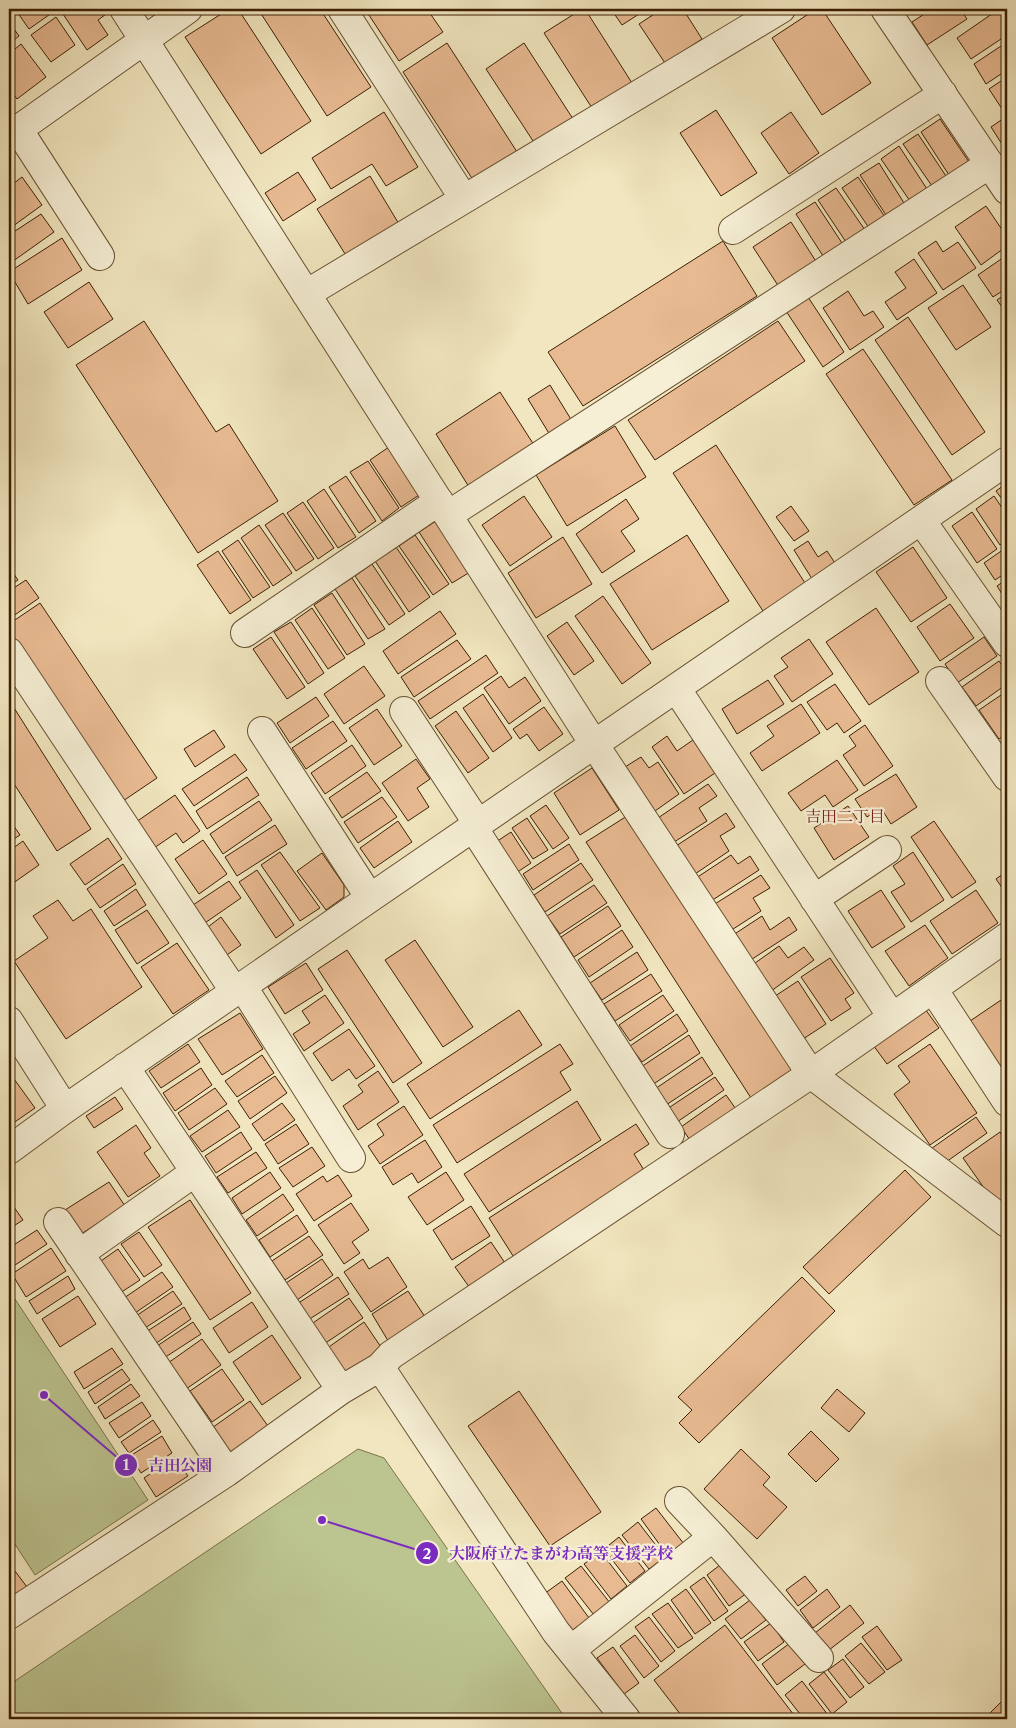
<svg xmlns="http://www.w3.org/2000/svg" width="1016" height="1728" font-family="'Libre Caslon Text','Noto Serif JP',serif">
<rect width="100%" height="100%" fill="#f1e6bf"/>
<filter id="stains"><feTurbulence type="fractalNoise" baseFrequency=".004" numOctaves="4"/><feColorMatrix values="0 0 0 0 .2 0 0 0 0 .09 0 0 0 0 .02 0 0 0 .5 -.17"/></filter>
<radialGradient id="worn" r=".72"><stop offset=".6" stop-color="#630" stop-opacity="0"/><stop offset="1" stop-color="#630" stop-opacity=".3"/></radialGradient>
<!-- green -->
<path fill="#bcc490" stroke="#7c724a" d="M9 1290 148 1500 35 1575 9 1535Z
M358 1449 384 1458 566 1719H9V1685Z"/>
<!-- building -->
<path fill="#e8ba92" stroke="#3c1f03" d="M15 9H55L56 10 29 29Z
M72 9H107L109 12 98 20 108 35 87 50 63 14Z
M229 9H238L311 121 261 154 185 37Z
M258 9H320L371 87 327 116Z
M365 9H427L443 32 399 61Z
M582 9H585L632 83 592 108 544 33Z
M611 9H647L622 25Z
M662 9H683L702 39 665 63 639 24Z
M816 9H822L871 83 822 115 772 38Z
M932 9H960L967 19 927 45 912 22Z
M999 9H1007V35L971 59 957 38Z
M56 17 75 45 51 62 31 35Z
M9 22 19 36 9 44Z
M1007 42V70L986 84 974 64Z
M447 43 519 155 475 183 403 72Z
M524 43 575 122 537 147 486 69Z
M21 44 46 77 17 99 9 88V54Z
M1007 77V106L1002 109 989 89Z
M716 110 757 173 721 196 680 133Z
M384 112 418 167 386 186 372 164 331 189 312 158Z
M791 112 819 153 789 174 761 133Z
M1007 116V152L991 127Z
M940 119 969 162 949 175 921 132Z
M918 134 946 176 932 186 903 144Z
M899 146 927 189 910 201 881 159Z
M879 163 904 203 886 215 860 175Z
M298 172 316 200 283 221 265 193Z
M370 176 399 224 347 257 317 209Z
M22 177 42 205 9 229V187Z
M858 177 885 217 869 228 842 188Z
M836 188 865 230 846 242 818 200Z
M815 202 844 246 825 259 796 214Z
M986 206 1007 237V246L981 265 955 227Z
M41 214 54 232 9 264V235Z
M791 222 817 263 779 287 753 247Z
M62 238 82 270 28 304 9 272Z
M723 241 757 296 583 406 548 352Z
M936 241 943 252 958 242 976 268 943 290 918 253Z
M1007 255V288L993 297 978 275Z
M914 259 937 293 897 320 885 302 906 288 895 272Z
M89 282 113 319 68 348 44 312Z
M963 285 991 327 956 350 928 308Z
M848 291 864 316 873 311 884 327 850 350 823 308Z
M1007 293V314L997 300Z
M808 297 844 352 823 367 786 311Z
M908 317 985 432 952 455 875 340Z
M144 321 216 432 229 424 278 501 198 553 76 365Z
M778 321 805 361 655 460 628 420Z
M863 349 952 480 914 505 826 374Z
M550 385 572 421 550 435 528 399Z
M500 392 534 445 469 487 436 434Z
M615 426 646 477 567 526 536 475Z
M716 445 805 583 763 611 673 473Z
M389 447 419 495 401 507 370 460Z
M368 461 399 508 382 521 350 472Z
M346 476 376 521 359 533 329 487Z
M1007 483V506L996 491Z
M324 489 356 537 338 548 307 501Z
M524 496 552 537 510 566 482 525Z
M994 496 1007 515V540L1000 545 976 509Z
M626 499 639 519 621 531 635 551 602 573 576 534Z
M303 502 334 548 318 559 287 513Z
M791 506 809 531 794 541 776 517Z
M972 512 997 549 977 563 952 526Z
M283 513 314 559 296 571 265 525Z
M436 521 470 572 452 583 419 532Z
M259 525 292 573 273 586 241 538Z
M415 535 449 584 433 595 399 546Z
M687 535 729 601 652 650 610 584Z
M563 537 592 584 536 618 508 573Z
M238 540 270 587 253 598 222 551Z
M808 541 818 557 827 551 837 566 814 582 794 550Z
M396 547 430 597 409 612 375 561Z
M913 547 947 598 911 622 876 572Z
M1007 547V572L995 580 984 563Z
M218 551 251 600 230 614 197 565Z
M372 564 405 614 389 625 355 576Z
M9 567 18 580 9 586Z
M352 578 385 629 368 639 335 589Z
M1007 579V602L997 586Z
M26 580 39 598 9 619V591Z
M332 593 365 644 347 655 314 605Z
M603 596 651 663 622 684 575 616Z
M40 603 157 778 120 803 9 636V624Z
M950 604 974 638 940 661 917 627Z
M312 608 345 658 328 669 295 620Z
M876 608 919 672 869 705 826 642Z
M440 611 456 634 398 674 383 651Z
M291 622 324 673 308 684 274 632Z
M567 622 594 661 574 675 547 636Z
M271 637 305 687 287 699 253 649Z
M984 637 997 656 957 683 945 664Z
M809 639 833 674 792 702 774 676 788 667 781 658Z
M457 640 471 659 414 697 401 677Z
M486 655 498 673 430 719 418 701Z
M999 661 1007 673V684L976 706 962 687Z
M364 666 385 696 344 724 324 694Z
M501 676 509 688 525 677 541 701 509 724 484 688Z
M768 680 784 704 737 734 722 709Z
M835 684 861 721 844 733 837 723 827 730 807 702Z
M1007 691V733L999 739 979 710Z
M483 694 512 738 493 752 463 708Z
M316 697 329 716 290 743 277 723Z
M9 700 91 829 57 851 9 776Z
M801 704 820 733 762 771 750 753 774 736 767 726Z
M544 707 563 734 539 751 527 734 520 739 513 729Z
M377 709 402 746 374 765 349 728Z
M456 711 489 758 468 773 435 726Z
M333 721 347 741 306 769 292 748Z
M865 725 893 766 864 786 843 755 856 746 849 736Z
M214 730 225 747 195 767 184 749Z
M667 736 677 751 693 740 715 773 684 794 652 747Z
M352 745 366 766 325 794 311 773Z
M235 754 247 770 194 806 182 789Z
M641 757 649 768 658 762 679 794 655 811 625 767Z
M416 759 430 779 417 788 429 807 408 821 382 783Z
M837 760 858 790 833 807 825 795 801 811 788 793Z
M592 768 619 810 580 835 554 793Z
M367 772 381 791 342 818 329 798Z
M896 774 917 807 891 824 881 808 867 817 855 799Z
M247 777 259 795 207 829 196 811Z
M708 784 717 796 699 808 707 821 671 844 655 820Z
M175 795 200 831 183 843 176 833 154 848 136 822Z
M382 797 397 817 358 843 344 822Z
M259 801 272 820 223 854 210 834Z
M546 805 569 838 553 849 530 816Z
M848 806 869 837 834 860 814 828Z
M726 813 735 827 720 836 729 851 692 876 673 848Z
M627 816 793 1071 751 1098 586 842Z
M527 818 548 850 533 859 512 828Z
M9 819 20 835 9 842Z
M398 821 412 842 374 868 360 848Z
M934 821 976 882 952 898 911 837Z
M275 825 287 844 237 876 225 857Z
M511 832 531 863 516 873 496 842Z
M108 838 122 859 85 885 70 864Z
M203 840 227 874 199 894 175 859Z
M23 841 39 865 9 886V851Z
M569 844 579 860 533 890 523 874Z
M280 852 320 908 300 921 261 865Z
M913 852 944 900 911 922 891 892 905 884 893 866Z
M322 853 344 885V897L326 910 297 871Z
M731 855 738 864 750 856 759 870 708 903 693 880Z
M581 863 593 880 545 912 534 895Z
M123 864 136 884 100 908 87 889Z
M257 870 294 925 276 938 239 882Z
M1007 871V895L996 879Z
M761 875 770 888 753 898 761 911 727 933 710 907Z
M229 881 241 898 202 925 190 907Z
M594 885 607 903 560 934 547 916Z
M136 889 146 905 114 926 104 911Z
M881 890 905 927 872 948 848 911Z
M976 890 998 923 952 954 930 921Z
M58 900 73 921 91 909 142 987 66 1039 14 961 48 938 33 916Z
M608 906 621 926 574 957 561 937Z
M147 910 169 943 137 964 115 930Z
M762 916 770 930 789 917 797 930 746 963 730 937Z
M221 917 241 945 224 957 204 930Z
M925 925 948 958 909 986 885 951Z
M622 930 633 947 589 977 578 960Z
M415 940 473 1027 443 1047 385 960Z
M177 943 209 990 173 1014 141 967Z
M779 946 788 958 804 947 814 960 767 994 748 968Z
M347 950 422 1063 393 1083 318 969Z
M637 952 648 970 602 1000 590 983Z
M830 958 854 993 845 999 851 1008 831 1021 801 977Z
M306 963 323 990 285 1014 268 987Z
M651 974 662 991 615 1021 604 1004Z
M798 981 826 1024 797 1043 769 1000Z
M325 995 344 1023 304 1051 293 1034 310 1023 302 1011Z
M663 995 674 1011 630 1041 619 1025Z
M1007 996V1077L970 1021Z
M925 1009 939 1028 887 1064 873 1045Z
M519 1010 542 1045 430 1119 407 1084Z
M240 1013 263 1049 222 1075 198 1039Z
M677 1014 688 1031 642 1062 630 1046Z
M349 1029 375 1066 356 1079 349 1069 332 1081 313 1053Z
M689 1035 700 1053 652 1085 641 1067Z
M188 1044 200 1062 161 1088 149 1071Z
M560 1044 573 1064 560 1072 571 1090 457 1163 433 1125Z
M930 1044 977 1113 930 1145 894 1094 910 1082 898 1066Z
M262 1055 274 1073 237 1097 225 1081Z
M702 1057 713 1074 666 1105 655 1089Z
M201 1068 212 1085 175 1111 163 1093Z
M378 1071 399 1102 358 1130 343 1106 363 1092 358 1085Z
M9 1072 35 1108 9 1126Z
M275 1076 287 1093 250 1119 238 1101Z
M715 1077 724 1090 677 1122 667 1109Z
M215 1088 227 1104 189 1130 178 1113Z
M726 1095 738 1112 692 1143 681 1127Z
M115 1097 123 1109 94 1128 86 1116Z
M577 1101 601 1140 489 1212 464 1174Z
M282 1103 295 1120 264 1141 252 1124Z
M404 1106 423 1135 380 1164 368 1146 384 1135 377 1124Z
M228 1110 240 1127 202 1152 190 1136Z
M976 1117 987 1133 939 1167 928 1151Z
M296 1124 309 1144 278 1164 265 1144Z
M636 1124 649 1144 634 1154 647 1175 515 1259 489 1218Z
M136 1125 151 1148 144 1153 160 1176 128 1197 97 1152Z
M241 1132 252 1149 216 1173 205 1156Z
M1000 1132 1007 1143V1202L998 1208 963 1158Z
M425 1140 442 1167 418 1183 412 1173 393 1185 382 1167Z
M312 1147 325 1166 293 1187 279 1168Z
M256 1152 267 1168 228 1193 217 1177Z
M905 1170 931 1197 829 1294 803 1267Z
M270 1172 281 1188 242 1214 232 1198Z
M446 1172 464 1200 427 1225 408 1197Z
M338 1175 352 1196 314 1221 296 1194 323 1176 327 1182Z
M109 1182 125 1206 81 1234 65 1210Z
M283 1194 294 1210 257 1236 246 1220Z
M9 1200 23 1220 9 1229Z
M190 1200 251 1293 210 1320 148 1227Z
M351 1203 369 1230 352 1242 360 1253 344 1264 318 1225Z
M471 1206 490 1236 452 1260 433 1230Z
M297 1215 308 1232 270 1257 259 1240Z
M37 1230 47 1244 9 1269V1248Z
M139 1232 162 1265 144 1277 121 1244Z
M309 1236 323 1255 285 1280 272 1261Z
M491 1242 507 1266 472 1291 455 1267Z
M51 1248 66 1271 26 1297 12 1274Z
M118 1249 140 1280 120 1293 98 1263Z
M388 1257 407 1287 371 1312 344 1272 363 1259 369 1269Z
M322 1259 333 1275 297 1300 286 1283Z
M162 1272 173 1287 135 1313 124 1298Z
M68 1276 75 1289 37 1314 29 1301Z
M338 1277 349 1294 308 1320 297 1304Z
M802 1277 835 1311 699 1443 679 1423 692 1410 678 1397Z
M173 1291 182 1304 145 1328 136 1316Z
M408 1291 427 1320 390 1344 372 1314Z
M78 1296 96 1324 60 1347 42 1319Z
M349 1298 363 1318 324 1344 310 1325Z
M252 1302 268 1327 229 1353 213 1328Z
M184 1307 191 1319 155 1344 146 1332Z
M193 1322 201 1334 164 1358 157 1346Z
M364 1322 383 1350 345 1376 326 1349Z
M272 1335 301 1378 262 1405 233 1362Z
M202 1339 221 1365 186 1389 168 1363Z
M112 1348 123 1364 84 1389 74 1372Z
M122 1369 130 1380 95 1404 88 1392Z
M222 1369 244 1400 212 1422 190 1391Z
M131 1384 140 1396 105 1419 98 1407Z
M837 1389 865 1413 849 1432 821 1408Z
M519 1391 601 1512 550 1546 468 1426Z
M250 1401 268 1426 227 1455 209 1430Z
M142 1402 151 1416 119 1438 109 1423Z
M153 1420 161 1432 129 1453 121 1442Z
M811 1431 839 1459 816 1482 788 1454Z
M162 1436 172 1453 141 1473 130 1456Z
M741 1449 770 1477 763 1485 787 1507 757 1539 704 1489Z
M175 1457 188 1476 156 1497 144 1478Z
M656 1508 684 1544 668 1556 641 1519Z
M638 1522 665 1557 649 1569 622 1535Z
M619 1537 645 1571 630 1583 604 1549Z
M601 1552 627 1586 611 1599 584 1564Z
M724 1562 747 1593 729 1606 707 1575Z
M581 1566 610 1603 594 1615 565 1578Z
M15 1571 30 1591 9 1606V1575Z
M805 1576 817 1591 798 1606 786 1590Z
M704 1577 728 1611 714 1621 690 1587Z
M562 1581 589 1618 570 1632 544 1594Z
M686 1589 711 1623 695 1634 671 1600Z
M827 1589 840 1607 813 1628 800 1610Z
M750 1600 766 1620 741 1639 725 1619Z
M668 1603 693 1638 678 1648 652 1614Z
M850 1605 864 1623 829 1650 815 1633Z
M649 1617 675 1651 661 1662 635 1627Z
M771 1623 784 1642 758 1661 744 1642Z
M725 1625 797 1719H684L654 1680Z
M877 1626 902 1660 887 1670 862 1637Z
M635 1635 659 1666 644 1678 620 1646Z
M790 1643 805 1664 777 1685 762 1664Z
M861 1643 885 1672 869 1684 845 1656Z
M613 1647 639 1683 624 1694 597 1658Z
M843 1659 864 1687 850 1698 828 1670Z
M824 1672 847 1702 832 1714 809 1684Z
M802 1681 828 1715 823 1719H804L785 1695Z
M1007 1696V1719H996L990 1713Z"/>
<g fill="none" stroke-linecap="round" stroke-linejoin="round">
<defs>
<path id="minor" d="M124 9 594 744 811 1074 1007 1223
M342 9 464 199
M885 9 1007 190
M18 129 100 256
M9 136 188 9
M733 230 943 94
M306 294 781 9
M448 515 990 164
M921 520 1007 643
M245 633 439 501
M9 652 235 992
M940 681 1007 777
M676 688 892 1017
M404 711 478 824
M262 731 370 898
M473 827 670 1134
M814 899 887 850
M243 987 351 1158
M933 989 1007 1102
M9 1021 65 1109
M125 1067 341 1390
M9 1150 65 1109 370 898 1007 461
M58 1222 227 1472
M79 1254 195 1172
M380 1367 391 1355 811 1074 1007 937
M679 1501 713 1537 819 1658
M9 1615 227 1472 341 1390 380 1367 556 1632 626 1719
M571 1650 713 1537"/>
</defs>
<!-- minor casing -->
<use href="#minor" stroke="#695132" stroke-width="30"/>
<!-- minor -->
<use href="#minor" stroke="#f6efd5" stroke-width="28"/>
</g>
<g text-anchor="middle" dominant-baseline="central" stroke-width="4.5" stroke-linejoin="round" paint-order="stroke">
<!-- neighbourhood labels -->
<g font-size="16" fill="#7a1f14" stroke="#f6efd5">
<text x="845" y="816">吉田二丁目</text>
</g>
</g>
<!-- callouts -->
<path fill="none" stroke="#7b2cbf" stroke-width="2" d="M44 1395L126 1465M322 1520L427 1553"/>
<g fill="#7b2cbf" stroke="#f6efd5" stroke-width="2">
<circle cx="44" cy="1395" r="5"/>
<circle cx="322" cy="1520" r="5"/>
<circle cx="126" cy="1465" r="12"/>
<circle cx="427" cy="1553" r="12"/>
</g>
<g font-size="15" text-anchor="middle" font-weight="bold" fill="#fff">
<text x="126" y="1470">1</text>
<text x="427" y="1559">2</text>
</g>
<g font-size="16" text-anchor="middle" font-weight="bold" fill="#7b2cbf" stroke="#f6efd5" stroke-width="4.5" stroke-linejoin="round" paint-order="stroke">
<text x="180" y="1471">吉田公園</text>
<text x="561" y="1559">大阪府立たまがわ高等支援学校</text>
</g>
<!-- margin -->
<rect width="1016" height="1728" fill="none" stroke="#f1e6bf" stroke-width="30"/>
<rect x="10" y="10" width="996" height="1708" fill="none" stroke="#3c1f03" stroke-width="2.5"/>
<rect x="15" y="15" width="986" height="1698" fill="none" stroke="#3c1f03"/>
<rect width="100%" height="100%" filter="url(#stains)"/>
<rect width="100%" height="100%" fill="url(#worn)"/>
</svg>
